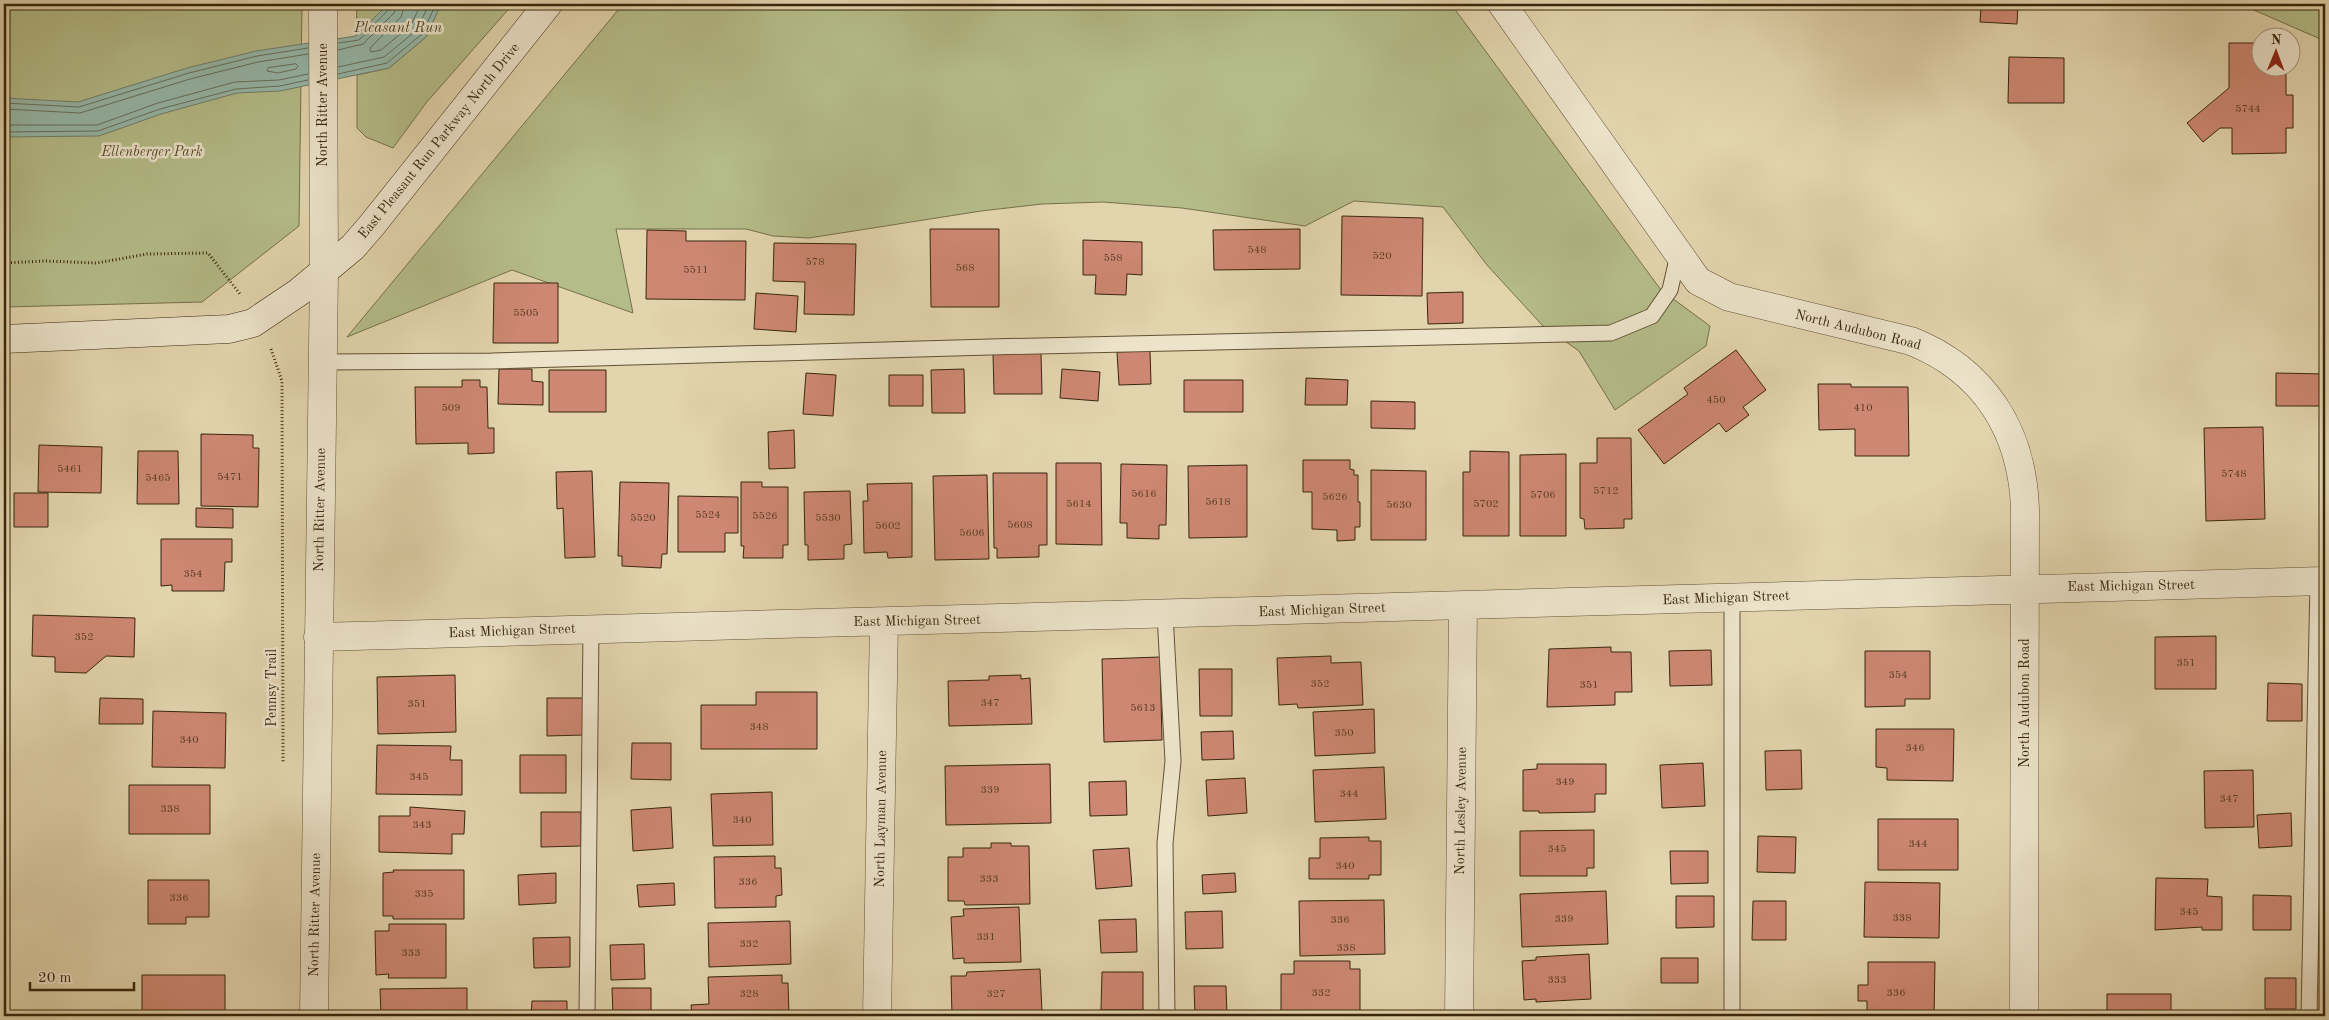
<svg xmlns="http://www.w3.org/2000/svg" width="2329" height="1020" font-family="'Old Standard TT',serif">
<rect width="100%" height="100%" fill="#e2d4ad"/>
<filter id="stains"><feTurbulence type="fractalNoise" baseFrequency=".004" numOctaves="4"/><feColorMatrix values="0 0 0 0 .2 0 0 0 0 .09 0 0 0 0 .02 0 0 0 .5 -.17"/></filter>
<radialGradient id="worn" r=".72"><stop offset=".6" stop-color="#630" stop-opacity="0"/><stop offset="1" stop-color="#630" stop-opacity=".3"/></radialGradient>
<!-- green -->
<path fill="#b4bc89" stroke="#76714a" d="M4 4H302L299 226 202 302 4 307Z
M357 4H388L356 36Z
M441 4H513L426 103 393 148 366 137 357 128V75L389 68 426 37Z
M623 4H1451L1661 290 1710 326 1706 346 1615 410 1579 351 1542 325 1487 265 1443 207 1354 201 1305 226 1182 208 1103 202 1042 204 981 211 809 238 773 236 746 229H616L633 313 512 270 347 337Z
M2240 4H2325V41Z"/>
<!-- water -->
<path fill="#95b8aa" stroke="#707e6b" d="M388 4H441L426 37 389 68 280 91 237 93 161 114 99 136 4 137V98L78 102 187 68 256 51 356 36Z"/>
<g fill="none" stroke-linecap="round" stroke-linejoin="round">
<!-- shore -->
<path stroke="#676f5b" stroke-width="1" d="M405 4 401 17 370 48 371 52 381 50 411 25 421 4
M338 43 359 40 389 9 391 4
M338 50 363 44 394 13 397 4
M296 64 298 66 296 69 278 73 267 71 268 68Z
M338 67 384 57 417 30 429 4
M338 74 387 63 422 34 436 4
M4 103 79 107 189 73 257 56 308 48
M4 109 80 113 190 79 258 62 308 54
M4 125H97L158 103 235 82 279 80 308 74
M4 132 98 131 160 109 236 89 280 86 308 80"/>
</g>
<!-- building -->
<path fill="#cd8772" stroke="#39260c" d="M1924 4H2018L2017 24 1980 22 1981 7Z
M2229 43H2257V65H2262V68H2286V95H2293V128H2286V153L2232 154V128H2220L2203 142 2187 123 2229 88Z
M2009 57 2064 58V103H2008Z
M1342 216 1423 218 1422 296 1341 295Z
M930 229H999V307H931Z
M1300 229V269L1214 270 1213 230Z
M647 230 686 231V241H746L745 300 646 299Z
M1083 240 1142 242V275L1127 274 1126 295 1095 294 1096 275H1083Z
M774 243 856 244 854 315 804 314 805 282 773 281Z
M494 283H558V343H493Z
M1463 292V323L1428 324 1427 293Z
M756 293 798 296 796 332 754 329Z
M1736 350 1766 390 1743 407 1749 415 1726 432 1719 423 1664 464 1638 430 1688 394 1684 388Z
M1150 351 1151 384 1119 385 1117 352Z
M1041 353 1042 394H994L993 354Z
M499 369H532V381L543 382V405L498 404Z
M964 369 965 413H932L931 370Z
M1062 369 1100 372 1098 401 1060 398Z
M549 370H606V412H549Z
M806 373 836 375 833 416 803 414Z
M2276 373 2325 374V406H2276Z
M889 375H923V406H889Z
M1306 378 1348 380 1347 405H1305Z
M462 380H480V387H487L488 428H494V453L468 454V443L416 444 415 387H462Z
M1184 380H1243V412H1184Z
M1818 384H1851V387H1908L1909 456H1855V429L1819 430Z
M1371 401 1415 402V429L1371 428Z
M2263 427 2265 519 2206 521 2204 428Z
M794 430 795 468 769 469 768 432Z
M201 434 253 435V448H259L258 507 201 506Z
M1597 438H1631L1632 519H1624V528L1585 529 1584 519 1580 518V463H1597Z
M39 445 102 447 101 493 38 492Z
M138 451H178L179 504H137Z
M1470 451 1509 452V536H1463V472H1470Z
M1566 454V536H1520V455Z
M1303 460H1350V469L1354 470V475H1358V502H1360V527H1355V540L1337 541V530L1312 529V492H1303Z
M1056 463H1101L1102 545 1056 544Z
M1121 464 1167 465 1166 525H1159V539L1127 538V523H1120Z
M1247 465V537L1189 538 1188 466Z
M1371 470 1426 471V540H1371Z
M592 471 595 557 565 558 563 508 557 509 556 472Z
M993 473H1047V545H1039V557L997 558V548H994Z
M987 475 989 559 935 560 933 476Z
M620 482 669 483 667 554H662L661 568 622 566V556H618Z
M741 482H762V487H788V545H783V558H743L744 546H741Z
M912 483V557L888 558 887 552 864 553 863 501H868L867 484Z
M850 491 852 544 844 545V559L808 560V545H805L804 492Z
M14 493H48V527H14Z
M678 496 738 497V533H725V552H678Z
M196 508 233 509V528L196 527Z
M161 539H232V562H225L224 591H172V585L161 586Z
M33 615 135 618 134 657 106 656 86 673 55 672V657L32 656Z
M2216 636V689H2155V637Z
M1611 647V652H1631L1632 692H1615V705L1547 707 1549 649Z
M1711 650 1712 685 1670 686 1669 651Z
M1865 651H1930V699H1905V706L1865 707Z
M1331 656V663L1361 662 1363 705 1298 708 1297 704 1279 705 1277 658Z
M1160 657 1162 740 1104 742 1102 659Z
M1199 669H1232V716H1200Z
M455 675 456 732 378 734 377 677Z
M1021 675V679L1030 678 1032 724 949 726 948 681 989 680V676Z
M2268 683 2302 684V721H2267Z
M756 692H817V749H701V705H756Z
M100 698 143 699V724H99Z
M547 698H584V735L547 736Z
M1374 709 1375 753 1315 756 1313 712Z
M153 711 226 713 225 768 152 767Z
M1876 729H1954L1953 781 1887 780V768L1876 767Z
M1233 731 1234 759 1202 760 1201 732Z
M632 743H671V780L631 779Z
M377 745 451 746 450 760H462V795L376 794Z
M1801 750 1802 789 1766 790 1765 751Z
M520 755H566V793H520Z
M1703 763 1705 806 1662 808 1660 765Z
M1050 764 1051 823 946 825 945 766Z
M1537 764H1606V794H1595V812L1539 813V811H1523V770L1537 769Z
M1384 767 1386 819 1315 822 1313 770Z
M2253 770 2254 827 2205 828 2204 771Z
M1245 778 1247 813 1208 816 1206 780Z
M1126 781 1127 815 1090 816 1089 782Z
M129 785H210V834H129Z
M772 792 773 845 713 846 711 794Z
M410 807 465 811 464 834H452V854L379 852V816H410Z
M671 807 673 848 633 851 631 810Z
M541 812H581V846L541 847Z
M2291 813 2292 846 2259 848 2257 815Z
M1878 819H1958V870H1878Z
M1594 830V868H1587V876H1520V831Z
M1758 836 1796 837 1795 873 1757 872Z
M1369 837V841H1381V875H1369V879H1309V858H1320V838Z
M991 843H1011V846H1029L1030 904 965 905 964 901H948V857H963V848H991Z
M1129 848 1132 886 1096 889 1093 850Z
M1670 851H1708V883L1671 884Z
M775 856V868H781L782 895 776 896V907L715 908 714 857Z
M393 870H464V919H393V916H383V873L394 872Z
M556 873V903L519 905 518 875Z
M1235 873 1236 892 1203 894 1202 875Z
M2156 878 2208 879 2207 896 2222 897V930H2202V927L2155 930Z
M148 880H209V917H186V924H148Z
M1865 882 1940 883 1939 938 1864 937Z
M674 883 675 905 639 907 637 885Z
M1606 891 1608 944 1522 947 1520 894Z
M2253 895 2291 896V930H2253Z
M1676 896H1714V927L1676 928Z
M1384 900 1385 954 1300 956 1299 901Z
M1753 901H1786V940H1752Z
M1019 907 1021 962 964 963V958L953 959 951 917 964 916 963 909Z
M1222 911 1223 948 1186 949 1185 912Z
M1136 919 1137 952 1101 953 1099 920Z
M790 921 791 964 709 967 708 923Z
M389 924H446V978H388L389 974 376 975 375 931H389Z
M570 937V967L534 968 533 938Z
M644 944 645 979 611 980 610 945Z
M1589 954 1591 999 1536 1002V999L1524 1000 1522 961 1536 960V957Z
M1661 958H1698V983H1661Z
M1294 961H1350V969H1360V1012H1299V1016H1281V974H1294Z
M1868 962H1935L1934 1016H1867V1001H1858V985H1868Z
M1040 969 1042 1012H1039V1016H952L951 976H966L967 972Z
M1102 972H1143V1010H1101Z
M142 975H225V1016H142Z
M782 975V983H788L789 1016H692L691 1005 709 1004 708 977Z
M2265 978H2296V1009H2265Z
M1194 986H1226L1227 1016H1195Z
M467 988V1016H381L380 989Z
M612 988H651V1016H613Z
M2107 994H2171V1016H2095V1011H2107Z
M532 1001H567V1016H531Z"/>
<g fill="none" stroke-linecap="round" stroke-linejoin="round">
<defs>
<path id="service" d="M323 362 492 361 990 347 1611 333 1652 316 1670 290 1678 255
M1165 614 1173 761 1165 843 1167 1016
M587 1016 591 629
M1732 1016V598
M2309 1016 2318 581"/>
<path id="minor" d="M1502 4 1698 281 1729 297 1911 341C1984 370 2022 430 2025 508L2024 1016
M318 637 2325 581
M877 1016 884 622
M1459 1016 1463 606"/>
<path id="tertiary" d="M314 1016 324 272 323 4"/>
<path id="secondary" d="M4 339 229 329 253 323 299 292 353 247 372 225 548 4"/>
</defs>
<!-- service casing -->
<use href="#service" stroke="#635234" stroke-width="17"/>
<!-- minor casing -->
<use href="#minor" stroke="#635234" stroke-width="29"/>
<!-- tertiary casing -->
<use href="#tertiary" stroke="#635234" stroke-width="29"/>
<!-- secondary casing -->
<use href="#secondary" stroke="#39260c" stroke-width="29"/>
<!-- path -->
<path stroke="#39260c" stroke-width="3" stroke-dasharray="1 2.5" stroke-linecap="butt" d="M4 9 41 4
M4 263 46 261 97 263 147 254 208 253 240 294
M271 349 282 381 283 763"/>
<!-- service -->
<use href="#service" stroke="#ece3ca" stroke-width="15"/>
<!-- minor -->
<use href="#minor" stroke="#ece3ca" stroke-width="28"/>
<!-- tertiary -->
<use href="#tertiary" stroke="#ece3ca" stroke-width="28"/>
<!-- secondary -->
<use href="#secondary" stroke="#ece3ca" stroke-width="28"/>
</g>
<g text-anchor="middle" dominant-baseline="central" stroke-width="5" stroke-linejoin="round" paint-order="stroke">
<!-- number labels -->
<g font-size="11" fill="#5e3e26">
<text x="2248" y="109">5744</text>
<text x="1257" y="250">548</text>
<text x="1382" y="256">520</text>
<text x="1113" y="258">558</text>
<text x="815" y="262">578</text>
<text x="965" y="268">568</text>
<text x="696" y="270">5511</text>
<text x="526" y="313">5505</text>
<text x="1716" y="400">450</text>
<text x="451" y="408">509</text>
<text x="1863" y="408">410</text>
<text x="70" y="469">5461</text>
<text x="2234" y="474">5748</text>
<text x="230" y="477">5471</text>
<text x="158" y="478">5465</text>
<text x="1606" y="491">5712</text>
<text x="1144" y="494">5616</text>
<text x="1543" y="495">5706</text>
<text x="1335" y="497">5626</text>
<text x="1218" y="502">5618</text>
<text x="1079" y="504">5614</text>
<text x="1486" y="504">5702</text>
<text x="1399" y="505">5630</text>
<text x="708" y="515">5524</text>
<text x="765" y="516">5526</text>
<text x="643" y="518">5520</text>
<text x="828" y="518">5530</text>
<text x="1020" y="525">5608</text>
<text x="888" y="526">5602</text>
<text x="972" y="533">5606</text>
<text x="193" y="574">354</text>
<text x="84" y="637">352</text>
<text x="2186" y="663">351</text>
<text x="1898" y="675">354</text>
<text x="1320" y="684">352</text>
<text x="1589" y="685">351</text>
<text x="990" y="703">347</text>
<text x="417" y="704">351</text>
<text x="1143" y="708">5613</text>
<text x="759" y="727">348</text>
<text x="1344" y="733">350</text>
<text x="189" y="740">340</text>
<text x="1915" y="748">346</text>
<text x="419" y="777">345</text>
<text x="1565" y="782">349</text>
<text x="990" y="790">339</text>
<text x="1349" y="794">344</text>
<text x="2229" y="799">347</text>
<text x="170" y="809">338</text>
<text x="742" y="820">340</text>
<text x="422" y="825">343</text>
<text x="1918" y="844">344</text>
<text x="1557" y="849">345</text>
<text x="1345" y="866">340</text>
<text x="989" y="879">333</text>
<text x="748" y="882">336</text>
<text x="424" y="894">335</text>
<text x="179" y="898">336</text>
<text x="2189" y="912">345</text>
<text x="1902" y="918">338</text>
<text x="1564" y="919">339</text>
<text x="1340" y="920">336</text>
<text x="986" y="937">331</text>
<text x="749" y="944">332</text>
<text x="1346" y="948">338</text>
<text x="411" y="953">333</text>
<text x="1557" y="980">333</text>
<text x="1321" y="993">332</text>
<text x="1896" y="993">336</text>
<text x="749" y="994">328</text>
<text x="996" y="994">327</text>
</g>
<!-- street labels -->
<g font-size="14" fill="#39260c" stroke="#ece3ca">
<text transform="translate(323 105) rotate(-90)">North Ritter Avenue</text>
<text transform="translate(439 141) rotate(-51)">East Pleasant Run Parkway North Drive</text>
<text transform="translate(1858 330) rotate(14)">North Audubon Road</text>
<text transform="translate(320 510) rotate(-89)">North Ritter Avenue</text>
<text transform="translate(2131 586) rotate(-1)">East Michigan Street</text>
<text transform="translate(1726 598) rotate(-2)">East Michigan Street</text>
<text transform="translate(1322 610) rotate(-2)">East Michigan Street</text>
<text transform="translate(917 621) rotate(-1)">East Michigan Street</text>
<text transform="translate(512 631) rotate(-2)">East Michigan Street</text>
<text transform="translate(272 688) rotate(-90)">Pennsy Trail</text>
<text transform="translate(2025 703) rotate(-90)">North Audubon Road</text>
<text transform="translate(1461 811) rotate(-89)">North Lesley Avenue</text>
<text transform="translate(881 819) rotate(-89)">North Layman Avenue</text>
<text transform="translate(315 915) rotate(-89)">North Ritter Avenue</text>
</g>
<!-- park labels -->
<g font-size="14" font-style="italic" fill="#584c2b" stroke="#ece3ca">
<text x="152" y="152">Ellenberger Park</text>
</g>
<!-- water labels -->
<g font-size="15" font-style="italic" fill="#504a34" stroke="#ece3ca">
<text x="398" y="28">Pleasant Run</text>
</g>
</g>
<!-- margin -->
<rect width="2329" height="1020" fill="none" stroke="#e2d4ad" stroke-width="20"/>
<rect x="5" y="5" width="2319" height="1010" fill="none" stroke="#39260c" stroke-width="2.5"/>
<rect x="10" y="10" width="2309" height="1000" fill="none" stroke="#39260c"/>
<!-- north arrow -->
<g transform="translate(2276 52) rotate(1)"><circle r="24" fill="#ece3ca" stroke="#a4977e"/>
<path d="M0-4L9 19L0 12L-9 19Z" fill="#8f2418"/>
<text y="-8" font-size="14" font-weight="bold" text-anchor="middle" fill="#39260c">N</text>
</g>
<!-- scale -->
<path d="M30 982v8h104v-8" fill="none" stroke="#39260c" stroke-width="2.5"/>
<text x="38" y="982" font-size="15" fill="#39260c" stroke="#ece3ca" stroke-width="4" paint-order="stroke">20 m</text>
<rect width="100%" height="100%" filter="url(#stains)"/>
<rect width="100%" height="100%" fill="url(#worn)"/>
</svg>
